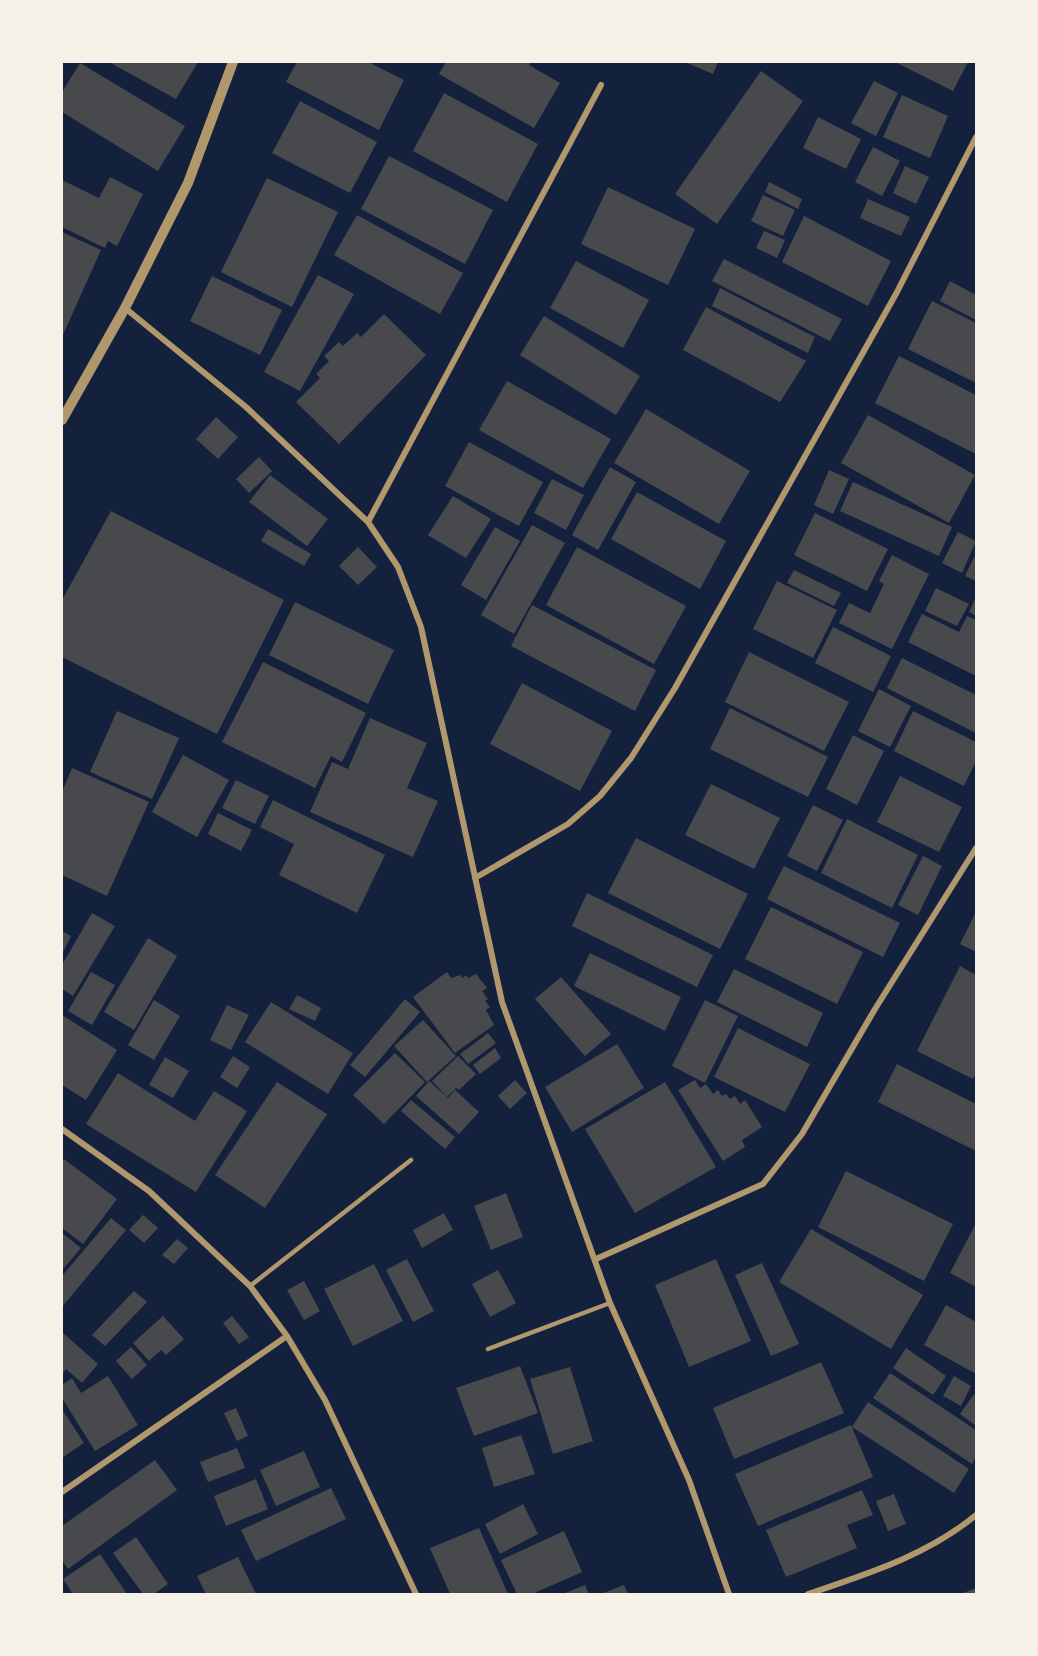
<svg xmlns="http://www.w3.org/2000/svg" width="1038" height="1656" font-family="Barlow,sans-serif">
<rect width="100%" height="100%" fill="#14213d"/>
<!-- building -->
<path fill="#48494c" d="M109 62H198L176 99Z
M297 62H368L404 80 379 130 286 82Z
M446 62H531L529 65 560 83 534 128 439 74Z
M685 62H718L713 74Z
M895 62H968L953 91Z
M80 63 185 126 158 171 62 112V92Z
M761 71 803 101 717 224 675 194Z
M874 81 898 93 876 136 851 123Z
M444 93 538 144 507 202 413 151Z
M902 95 948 116 930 158 883 137Z
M300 101 377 142 350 193 272 153Z
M818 117 861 139 846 169 803 148Z
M873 147 900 161 882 196 855 182Z
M389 156 493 210 465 264 361 209Z
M905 166 929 177 916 204 893 193Z
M110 177 143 194 117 246 108 241 105 248 62 227V180L99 198Z
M267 178 338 212 292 307 221 272Z
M769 182 802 199 798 209 765 192Z
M608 187 695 229 668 285 581 244Z
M763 195 795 210 783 236 751 221Z
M868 199 910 217 901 236 860 218Z
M357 215 463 273 440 314 334 255Z
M804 216 891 261 868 306 782 262Z
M764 231 785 240 777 258 756 248Z
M62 232 101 250 62 337Z
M724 259 842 319 830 341 712 281Z
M576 261 649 300 623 348 550 308Z
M318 275 354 294 300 391 264 372Z
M212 276 282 310 260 355 190 321Z
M950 281 976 295V320L940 301Z
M720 288 815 337 808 353 712 306Z
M932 301 976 323V383L908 349Z
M706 307 806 361 780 402 683 350Z
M384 314 426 355 339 444 296 402 320 378 316 374 329 361 324 356 339 342 343 346 357 333 361 337Z
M544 316 640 376 616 415 520 355Z
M899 356 976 395V454L875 403Z
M507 381 611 439 583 488 479 430Z
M646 409 750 471 719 524 614 463Z
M868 415 975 475 949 523 841 463Z
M216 417 238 437 218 459 196 439Z
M469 442 543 482 519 526 445 486Z
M259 457 272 471 249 493 236 479Z
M610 467 636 482 598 550 572 535Z
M829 470 849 479 833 514 814 505Z
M270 475 328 519 307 546 249 502Z
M552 479 584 495 566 530 534 513Z
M853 482 952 527 939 556 840 511Z
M637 492 726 541 700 589 611 539Z
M453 496 491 519 466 558 428 535Z
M111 511 284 600 217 734 62 657V600Z
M815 513 888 549 867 591 794 555Z
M532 525 565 543 514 634 481 615Z
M495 527 520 541 486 600 461 585Z
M268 529 311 554 304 566 261 541Z
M958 532 976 541 962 573 942 563Z
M358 547 377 567 358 585 339 566Z
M577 547 686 606 654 664 546 605Z
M976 553V581L965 576Z
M892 555 929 574 892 649 839 623 849 603 870 613 884 584 879 581Z
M794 570 841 593 834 606 787 583Z
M777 581 837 610 813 658 753 629Z
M936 588 969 604 957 626 925 611Z
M976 597V616L969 612Z
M295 602 394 650 368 704 269 655Z
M532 605 656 670 635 711 511 646Z
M922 614 959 632 967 616 976 620V676L908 642Z
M833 627 891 656 873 692 815 663Z
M749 652 849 702 824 751 725 702Z
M902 658 976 695V733L887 688Z
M263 662 366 713 342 762 331 756 315 788 222 742Z
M522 683 612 731 580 791 490 744Z
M879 689 911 706 890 747 858 731Z
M730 708 828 757 808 797 710 749Z
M117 711 179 738 152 799 90 772Z
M913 711 976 742V761L964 786 894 751Z
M370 718 427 743 407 788 438 801 413 857 310 812 332 762 348 769Z
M853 735 884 751 857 805 826 789Z
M183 755 229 780 197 837 152 812Z
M72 768 149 802 107 896 62 875V792Z
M900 776 962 807 939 852 877 822Z
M236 780 269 796 255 824 222 808Z
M711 784 780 818 754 869 685 835Z
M273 800 385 855 357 913 279 875 294 844 260 827Z
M813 805 843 820 817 871 787 856Z
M218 813 252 830 241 851 208 834Z
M847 819 918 855 892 908 821 873Z
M636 838 748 894 720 949 608 893Z
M923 856 942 866 918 915 898 905Z
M784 866 900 923 883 957 767 899Z
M587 893 713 955 697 987 572 926Z
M771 907 863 952 837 1004 745 959Z
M976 912V952L960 944Z
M92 913 115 926 73 996 62 989V965Z
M62 931 71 936 62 954Z
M148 938 177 956 134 1030 104 1012Z
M590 953 681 997 665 1031 574 986Z
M960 966 976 975V1073L973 1079 917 1051Z
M734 969 823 1013 807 1047 717 1002Z
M91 972 115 985 92 1025 68 1011Z
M447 972 451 978 460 975 462 978 466 975 468 978 476 974 487 988 482 991 488 999 485 1001 490 1007 486 1010 494 1025 455 1053 413 997Z
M561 977 611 1034 585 1056 535 999Z
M297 995 321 1008 315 1021 289 1009Z
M405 999 420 1012 365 1077 350 1065Z
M154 1000 180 1016 154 1060 128 1045Z
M705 1000 738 1016 705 1083 672 1066Z
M271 1002 353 1053 328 1094 245 1042Z
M227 1005 249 1015 231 1050 210 1040Z
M62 1015 117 1050 86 1100 62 1085Z
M423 1020 456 1056 427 1082 394 1046Z
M738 1028 810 1064 785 1112 714 1077Z
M488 1033 496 1043 468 1064 460 1054Z
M617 1044 644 1088 572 1132 545 1087Z
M495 1048 501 1058 480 1074 473 1065Z
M395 1053 425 1082 384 1124 353 1095Z
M233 1056 250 1067 237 1088 220 1077Z
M458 1056 476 1074 459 1090 456 1088 447 1097 432 1081Z
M165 1057 189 1071 173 1098 149 1085Z
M897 1064 976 1104V1151L878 1102Z
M118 1073 195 1121 214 1091 247 1111 196 1192 86 1124Z
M515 1080 527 1093 510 1109 498 1096Z
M695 1080 700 1088 706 1084 713 1094 718 1090 722 1096 726 1094 730 1099 735 1096 740 1104 745 1100 762 1127 742 1140 745 1147 723 1161 678 1090Z
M429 1081 448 1098 455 1090 479 1112 459 1134 416 1096Z
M277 1082 327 1114 265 1208 215 1175Z
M665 1082 716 1167 635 1213 585 1129Z
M411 1100 455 1137 445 1149 401 1111Z
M64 1159 117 1199 83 1244 62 1228V1162Z
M846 1171 953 1224 924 1281 818 1227Z
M506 1193 523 1237 491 1250 474 1206Z
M444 1213 453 1230 422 1248 413 1230Z
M143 1215 158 1228 144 1243 129 1230Z
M111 1218 126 1230 62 1307V1276Z
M975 1225 976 1226V1287L950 1273Z
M811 1229 923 1295 891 1349 779 1282Z
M62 1233 81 1248 64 1268 62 1266Z
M177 1239 188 1248 174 1264 162 1255Z
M407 1259 434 1311 413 1322 386 1270Z
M716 1259 751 1341 689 1367 655 1285Z
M762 1263 799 1344 771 1356 735 1275Z
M374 1264 403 1321 353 1346 324 1289Z
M498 1270 516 1303 490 1317 472 1284Z
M304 1281 320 1311 304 1320 287 1290Z
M134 1291 147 1302 105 1346 92 1335Z
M946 1305 976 1322V1374L924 1345Z
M163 1316 184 1339 166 1355 161 1350 149 1361 133 1343Z
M232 1316 249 1337 239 1344 223 1323Z
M62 1332 98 1364 82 1383 66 1369 62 1375Z
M131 1347 147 1365 132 1379 116 1361Z
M906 1348 946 1376 933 1395 893 1368Z
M821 1362 844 1413 734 1459 713 1408Z
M520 1366 538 1413 474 1436 456 1388Z
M570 1367 593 1441 553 1454 530 1379Z
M890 1373 976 1430V1457L972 1464 873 1398Z
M108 1376 138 1425 95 1451 62 1398V1385L72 1378 81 1393Z
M954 1376 971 1386 961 1406 943 1396Z
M974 1394 976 1396V1426L960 1414Z
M868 1402 969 1469 954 1493 852 1427Z
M236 1408 248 1436 237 1441 224 1413Z
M62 1409 84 1443 62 1458Z
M851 1425 873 1477 758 1526 735 1474Z
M521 1435 535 1474 494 1487 482 1448Z
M237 1448 245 1468 208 1482 200 1462Z
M304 1451 320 1487 276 1506 260 1470Z
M155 1460 177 1490 68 1569 62 1560V1526Z
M256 1479 268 1509 226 1526 214 1496Z
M331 1488 346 1519 256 1561 241 1530Z
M862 1490 873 1515 847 1525 857 1548 786 1577 766 1530Z
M894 1494 906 1524 888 1531 876 1501Z
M523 1504 538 1534 500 1554 485 1524Z
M479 1528 508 1594H450L430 1548Z
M564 1531 582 1572 532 1594H517L501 1560Z
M136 1537 168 1584 154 1594H143L113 1553Z
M100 1554 127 1594H73L63 1579Z
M238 1557 256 1594H206L197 1576Z
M585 1585 589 1594H563Z
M624 1585 628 1594H601Z
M976 1588V1594H961Z"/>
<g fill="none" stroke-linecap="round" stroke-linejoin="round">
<!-- service -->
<path stroke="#b1986c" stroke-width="4.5" d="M250 1286 411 1160
M488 1349 610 1303"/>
<!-- minor -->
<path stroke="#b1986c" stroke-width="6" d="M125 308 246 407 368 522 398 567 421 627 502 1002 610 1303 689 1480 729 1594
M368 522 601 85
M475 878 568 824 600 796 631 758 675 688 897 292 976 137
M62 1129 149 1191 250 1286 287 1336 325 1400 416 1594
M596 1259 763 1184 802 1134 875 1009 976 848
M62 1492 287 1336
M808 1594C867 1574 928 1555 976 1515"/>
<!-- tertiary -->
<path stroke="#b1986c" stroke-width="10" d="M62 420 125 308 188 183 233 62"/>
</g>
<!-- border -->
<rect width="1038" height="1656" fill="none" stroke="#f6f1e7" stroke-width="126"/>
</svg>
